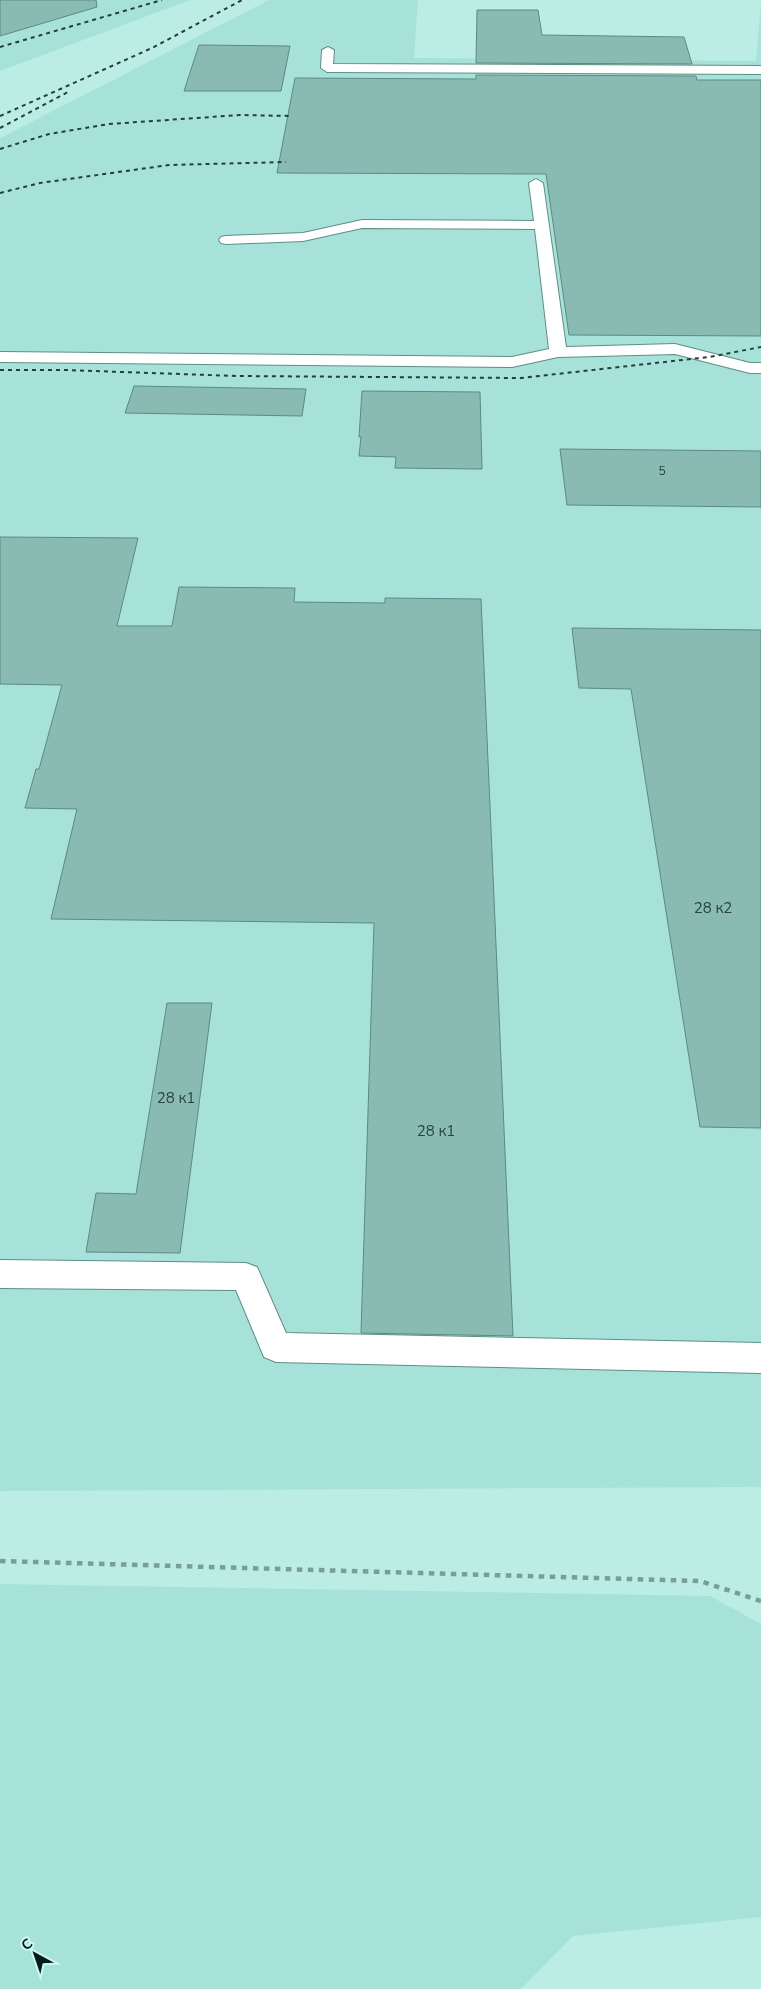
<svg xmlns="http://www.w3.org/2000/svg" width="761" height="1989" font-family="'Nunito Sans',sans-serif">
<rect width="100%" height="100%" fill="#bbede5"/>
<!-- built -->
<path fill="#a6e2d9" d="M0 0H190L0 71Z
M269 0H418L414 58 756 61 761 3V1487L0 1491V138Z
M0 1584 710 1596 761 1624V1917L573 1936 521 1989H0Z"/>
<!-- building -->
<path fill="#8abbb3" stroke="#5b8a83" d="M0 0H96L97 7 0 36Z
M477 10H538L542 35 684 37 692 64 476 63Z
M199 45 290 46 281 91H184Z
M476 75 696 76 697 80H761V336L569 335 546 174 277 173 295 78 476 79Z
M134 386 306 389 302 416 125 413Z
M362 391 480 392 482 469 395 468 396 457 359 456 361 437H359Z
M560 449 761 451V507L567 505Z
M0 537 138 538 117 626H172L179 587 295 588 294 602 385 603V598L481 599 513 1336 361 1333 374 923 51 919 77 809 25 808 36 769H39L62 685 0 684Z
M572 628 761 630V1128L700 1127 631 689 579 688Z
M167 1003H212L180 1253 86 1252 96 1193 136 1194Z"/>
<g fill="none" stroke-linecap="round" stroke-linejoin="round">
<defs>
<path id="minor" d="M328 47 334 50 333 64 761 66V74L327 72 321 68 322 50Z
M536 179 543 183 566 347 675 344 750 363H761V373H750L675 354 558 357 512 367 0 362V352L512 357 549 349 535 229 362 228 303 241 226 244 221 243 219 240 221 237 226 236 303 233 362 220 534 221 529 183Z
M0 1260 246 1263 257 1267 286 1333 761 1343V1373L276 1362 264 1357 236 1290 0 1288Z"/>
</defs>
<!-- minor casing -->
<use href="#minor" stroke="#5f8e87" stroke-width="2"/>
<!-- path -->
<path stroke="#789e98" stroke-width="4.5" stroke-dasharray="5.5 5.5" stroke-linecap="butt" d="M0 1561 700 1581 761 1601"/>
<!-- minor -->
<use href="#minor" fill="#fff" fill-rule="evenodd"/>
<!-- rail -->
<path stroke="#253e3b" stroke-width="2" stroke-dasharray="4 4" stroke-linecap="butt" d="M0 47 162 0
M0 116 152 48 242 0
M0 128 70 91
M0 149 49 134 109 124 240 115 292 116
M0 193 40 183 169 165 286 162
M0 370H65L237 376 521 378 709 357 761 347"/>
</g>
<g text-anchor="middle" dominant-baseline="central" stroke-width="4" stroke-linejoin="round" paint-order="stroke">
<!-- far-number labels -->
<g font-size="12" fill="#28433f">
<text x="662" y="471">5</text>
</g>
<!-- number labels -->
<g font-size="15" fill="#28433f">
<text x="713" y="908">28 к2</text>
<text x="176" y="1098">28 к1</text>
<text x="436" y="1131">28 к1</text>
</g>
</g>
<!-- north arrow -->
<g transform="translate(35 1954) rotate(320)" stroke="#c8faf2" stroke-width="4" paint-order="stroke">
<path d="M0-4L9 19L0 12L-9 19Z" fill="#071b18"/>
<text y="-8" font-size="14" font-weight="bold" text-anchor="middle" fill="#071b18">С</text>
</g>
</svg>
